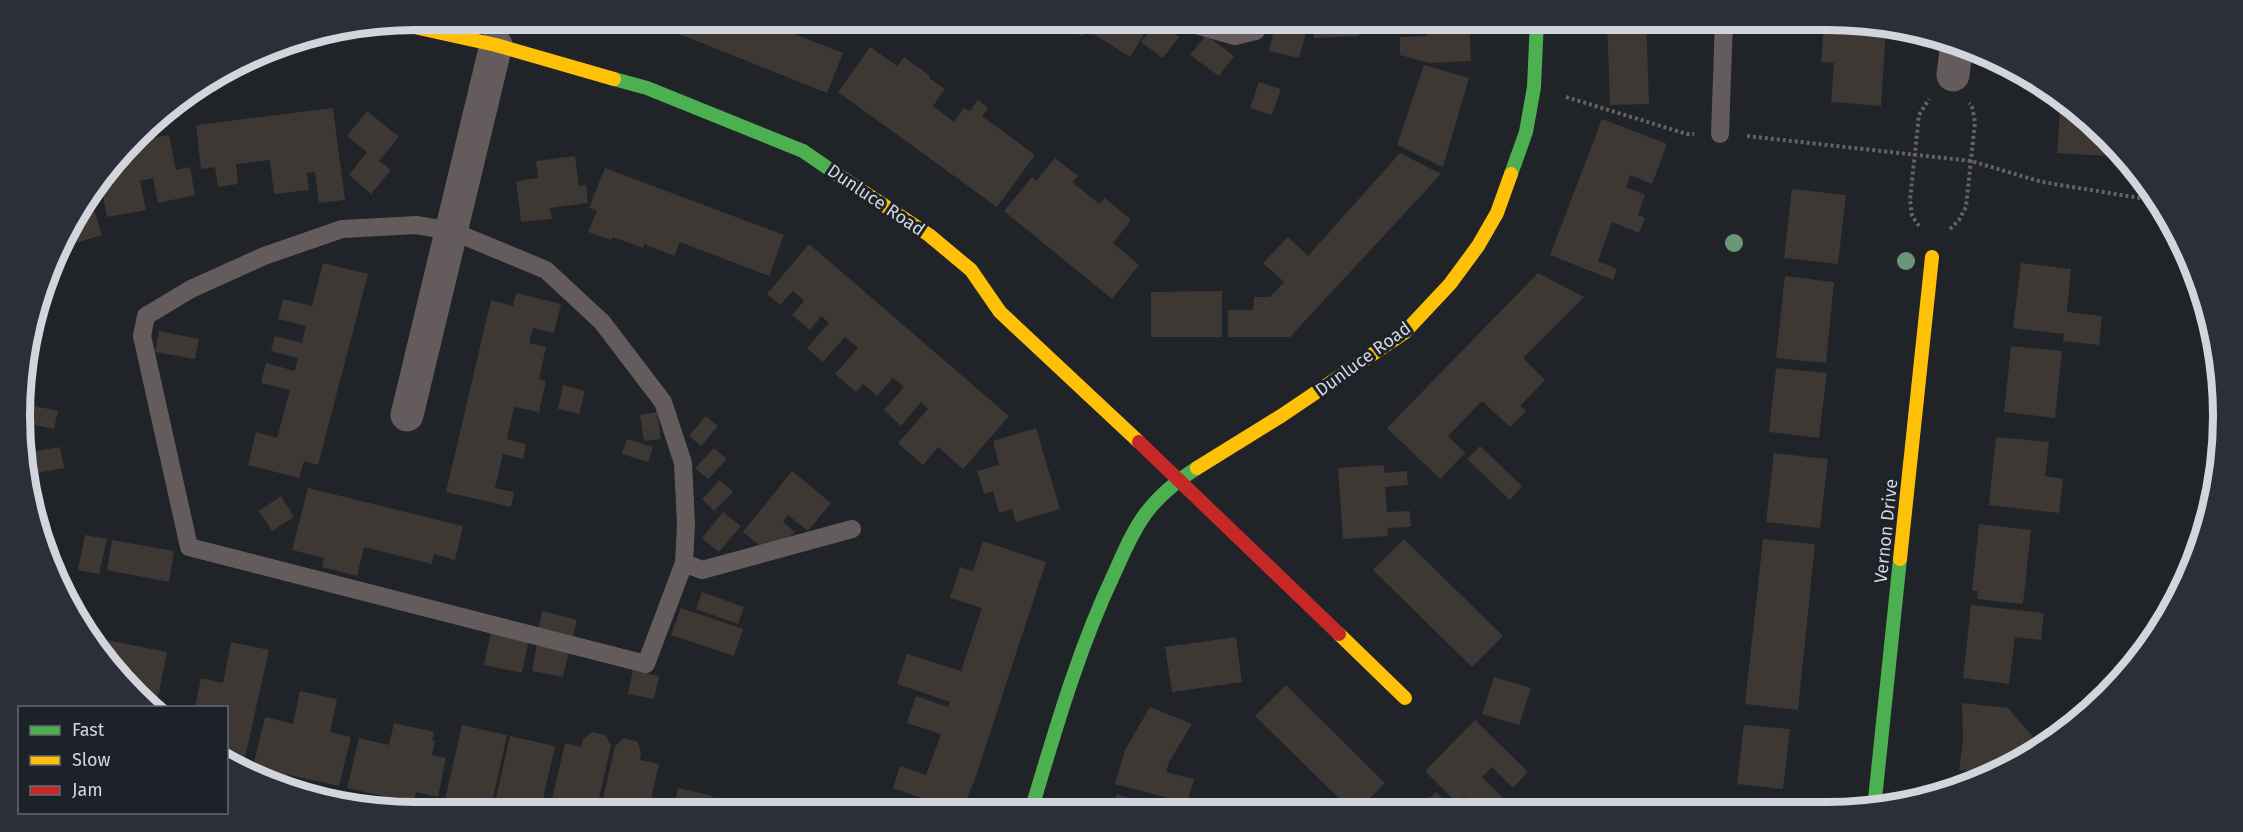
<svg xmlns="http://www.w3.org/2000/svg" width="2243" height="832" font-family="'Fira Sans',sans-serif">
<rect width="100%" height="100%" fill="#202327"/>
<!-- green -->
<path fill="#1c3421" d="M2221 388 2223 442 2207 525Z"/>
<!-- building -->
<path fill="#3d3833" d="M650 20H759L843 53 827 93 649 22Z
M1028 20H1092L1083 36Z
M1098 20H1115L1119 22 1121 20H1139L1149 26 1130 57 1090 32Z
M1359 20V36L1314 38 1313 23Z
M1427 20H1469L1471 61 1429 63 1400 55V37L1427 36Z
M1607 20H1646L1649 104 1610 105Z
M1157 21 1179 37 1163 58 1141 42Z
M1824 22 1886 27 1881 106 1831 102 1834 63 1821 62Z
M1275 25 1306 33 1299 58 1269 51Z
M1206 35 1234 56 1219 76 1190 55Z
M870 47 897 66 904 57 930 76 929 78 945 89 933 106 954 122 964 108 970 111 978 100 988 108 982 116 1035 155 997 207 838 92Z
M1424 65 1469 78 1443 167 1397 145Z
M1259 82 1281 89 1272 115 1250 108Z
M2061 97 2108 139 2107 156 2057 153Z
M333 108 345 200 319 203 315 172 307 173 309 190 274 194 270 160 236 164 238 184 218 187 215 167 201 169 196 125Z
M367 111 399 137 379 161 391 170 371 194 349 175 367 152 347 136Z
M1602 119 1667 144 1652 184 1630 175 1626 187 1645 195 1638 215 1645 218 1639 233 1612 222 1598 261 1617 269 1613 280 1550 255Z
M169 135 176 170 190 167 195 195 158 203 153 178 140 181 146 210 107 217 101 184 135 141Z
M1400 153 1441 174 1290 337H1228V310H1253L1254 297H1270L1284 282 1263 263 1288 237 1308 256Z
M575 156 579 186 586 185 588 203 550 208 552 219 521 222 516 181 538 178 536 161Z
M1055 158 1078 176 1072 182 1099 204 1105 198 1131 220 1113 243 1139 265 1112 299 1004 211 1032 177 1036 181Z
M605 168 784 235 769 276 680 242 674 256 644 244 643 248 613 237 611 240 588 232 597 211 589 208Z
M1792 189 1846 195 1838 264 1784 258Z
M90 197 102 235 70 245 66 232 72 218Z
M809 244 1009 416 963 469 938 447 923 465 898 443 928 409 921 402 901 426 884 410 904 387 893 378 877 396 863 384 856 392 835 374 858 348 845 337 823 362 807 348 829 323 821 316 810 330 792 315 804 301 793 291 780 305 767 294Z
M323 263 368 274 318 465 304 461 299 478 248 465 256 432 277 438 290 390 261 383 266 363 295 371 298 358 271 351 275 336 302 343 306 326 278 319 283 299 312 306Z
M2021 263 2071 269 2067 312 2102 316 2099 345 2063 341 2064 334 2013 328Z
M1538 273 1584 297 1523 358 1545 380 1520 406 1526 411 1510 427 1482 401 1448 436 1465 453 1440 479 1387 428Z
M1785 276 1834 282 1826 363 1776 358Z
M1222 291V337H1151V292Z
M516 293 561 304 554 333 533 328 529 343 546 347 539 379 546 381 539 412 514 407 507 439 526 444 523 459 503 454 495 488 514 492 511 507 446 492 491 300 513 306Z
M159 331 199 339 195 359 155 352Z
M2011 346 2062 351 2055 418 2004 412Z
M1776 368 1827 373 1819 438 1769 432Z
M563 385 585 391 579 414 558 409Z
M30 405 58 411 54 429 26 423Z
M657 412 661 439 644 441 640 415Z
M706 416 718 426 701 446 689 436Z
M1036 428 1060 509 1016 522 1012 509 999 513 993 491 984 494 977 471 999 465 993 441Z
M1996 437 2049 442 2045 476 2063 479 2059 513 1989 505Z
M627 439 653 447 648 462 622 454Z
M1480 446 1522 486 1510 500 1467 459Z
M60 447 64 468 27 475 26 453Z
M714 448 727 459 708 479 695 468Z
M1774 453 1828 459 1820 528 1766 522Z
M1384 465V473L1407 471 1408 485 1385 487 1386 500 1387 512 1410 511 1411 527 1387 528 1388 536 1343 539 1338 468Z
M792 471 831 503 808 531 788 515 783 522 795 532 782 545 764 549 743 532Z
M720 480 733 492 714 511 702 499Z
M308 488 463 526 455 560 434 554 432 564 364 547 357 576 322 567 324 558 292 550Z
M281 496 294 517 272 531 259 511Z
M723 512 741 526 719 552 702 538Z
M1979 524 2031 530 2023 604 1977 599 1978 591H1972Z
M85 535 107 539 99 574 78 570Z
M1404 539 1503 636 1472 667 1373 570Z
M1763 539 1815 544 1798 710 1745 704Z
M112 540 174 551 169 582 107 570Z
M983 541 1046 562 975 779 962 811H960L893 788 900 766 926 775 941 734 907 723 916 696 948 707 950 702 897 684 907 654 961 671 982 608 950 598 960 567 973 571Z
M702 592 744 607 738 624 696 609Z
M1971 605 2044 613 2041 640 2015 637 2009 684 1963 678Z
M681 608 743 629 734 656 671 635Z
M542 611 577 620 572 639 538 631Z
M491 631 529 639 522 673 484 665Z
M1236 637 1242 682 1172 692 1165 647Z
M102 639 167 652 156 708H153L95 645 100 646Z
M231 642 269 650 243 766 226 762V708H195L201 678 223 683Z
M537 644 569 651 563 677 532 671Z
M633 670 659 676 654 699 628 694Z
M1494 677 1531 688 1519 725 1482 714Z
M1286 685 1385 783 1358 810H1351L1255 716Z
M300 691 337 699 330 732 351 737 339 786 253 767 265 717 293 724Z
M1962 703 2008 708 2041 746 2002 772 1995 774 1959 770 1963 741Z
M1150 707 1192 724 1169 762 1166 772 1194 779 1187 803 1115 784 1125 750Z
M1475 720 1528 772 1513 788 1492 767 1482 777 1506 801 1497 810H1478L1464 796 1457 803 1425 771Z
M394 723 434 732 432 740 435 741 432 755 446 758 438 797 416 792 414 803 347 788 359 738 389 745Z
M462 725 507 735 490 812H442Z
M1744 725 1790 729 1783 789 1737 784Z
M592 732 605 735 611 745 596 812H549L565 743 581 747 583 739Z
M510 736 555 746 540 812H493Z
M624 738 638 742 641 752 640 760 659 764 648 812H600L615 746Z
M678 788 713 796 710 812H673Z
M1436 792 1454 810H1417Z
M1117 794 1164 810V811H1112Z
M867 798 906 811H863Z"/>
<g fill="none" stroke-linecap="round" stroke-linejoin="round">
<!-- path -->
<path stroke="#666162" stroke-width="4" stroke-dasharray="3 3" stroke-linecap="butt" d="M1566 97 1687 134H1694
M1747 136 1971 161 2042 182 2158 201
M1919 226 1912 216 1910 200 1919 115 1929 99
M1950 229 1959 220 1966 207 1975 122 1972 107 1969 103"/>
<!-- lane -->
<path stroke="#645b5c" stroke-width="18" d="M1179 20 1235 36 1256 31 1264 20
M1720 134 1724 20
M416 225 452 231 546 270 602 322 663 402 683 463 686 524 684 563 646 664 189 547 142 336 146 316 191 289 264 256 342 229Z
M684 563 702 570 852 529"/>
<!-- street -->
<path stroke="#645b5c" stroke-width="33" d="M1953 75 1957 43
M407 415 496 45"/>
<!-- fast -->
<path stroke="#4caf50" stroke-width="14" d="M614 79 647 88 803 151 835 173
M1511 174 1526 132 1534 87 1537 20
M1874 809 1900 559
M1031 811C1055 731 1078 650 1114 574 1123 554 1132 532 1146 513 1159 496 1178 480 1197 468"/>
<!-- slow -->
<path stroke="#ffc107" stroke-width="14" d="M396 23 496 45 614 79
M835 173 929 235 971 270 1000 312 1139 442
M1197 468 1281 416 1404 333 1450 284 1478 246 1497 213 1511 174
M1900 559 1932 257
M1339 634 1405 698"/>
<!-- jam -->
<path stroke="#c62828" stroke-width="14" d="M1139 442 1339 634"/>
</g>
<!-- trees -->
<g fill="#6c9776">
<circle cx="1734" cy="243" r="9"/>
<circle cx="1906" cy="261" r="9"/>
</g>
<g text-anchor="middle" dominant-baseline="central" stroke-width="6" stroke-linejoin="round" paint-order="stroke">
<!-- street labels -->
<g font-size="18" fill="#d2d5db" stroke="#1d222a">
<text transform="translate(876 200) rotate(34)">Dunluce Road</text>
<text transform="translate(1363 359) rotate(-36)">Dunluce Road</text>
<text transform="translate(1886 531) rotate(-84)">Vernon Drive</text>
</g>
</g>
<!-- crop -->
<path d="M0 0H2243V832H0ZM416 30H1827A386 386 0 0 1 2213 416V416A386 386 0 0 1 1827 802H416A386 386 0 0 1 30 416V416A386 386 0 0 1 416 30Z" fill="#2b3038" fill-rule="evenodd"/>
<path fill="none" stroke="#d2d5db" stroke-width="8" d="M416 30H1827A386 386 0 0 1 2213 416V416A386 386 0 0 1 1827 802H416A386 386 0 0 1 30 416V416A386 386 0 0 1 416 30Z"/>
<!-- legend -->
<rect x="18" y="706" width="210" height="108" fill="#1d222a" stroke="#656a71" stroke-width="1.5"/>
<rect x="30" y="726" width="30" height="9" fill="#4caf50" stroke="#656a71" stroke-width="1.5"/>
<text x="72" y="736" font-size="18" fill="#d2d5db">Fast</text>
<rect x="30" y="756" width="30" height="9" fill="#ffc107" stroke="#656a71" stroke-width="1.5"/>
<text x="72" y="766" font-size="18" fill="#d2d5db">Slow</text>
<rect x="30" y="786" width="30" height="9" fill="#c62828" stroke="#656a71" stroke-width="1.5"/>
<text x="72" y="796" font-size="18" fill="#d2d5db">Jam</text>
</svg>
